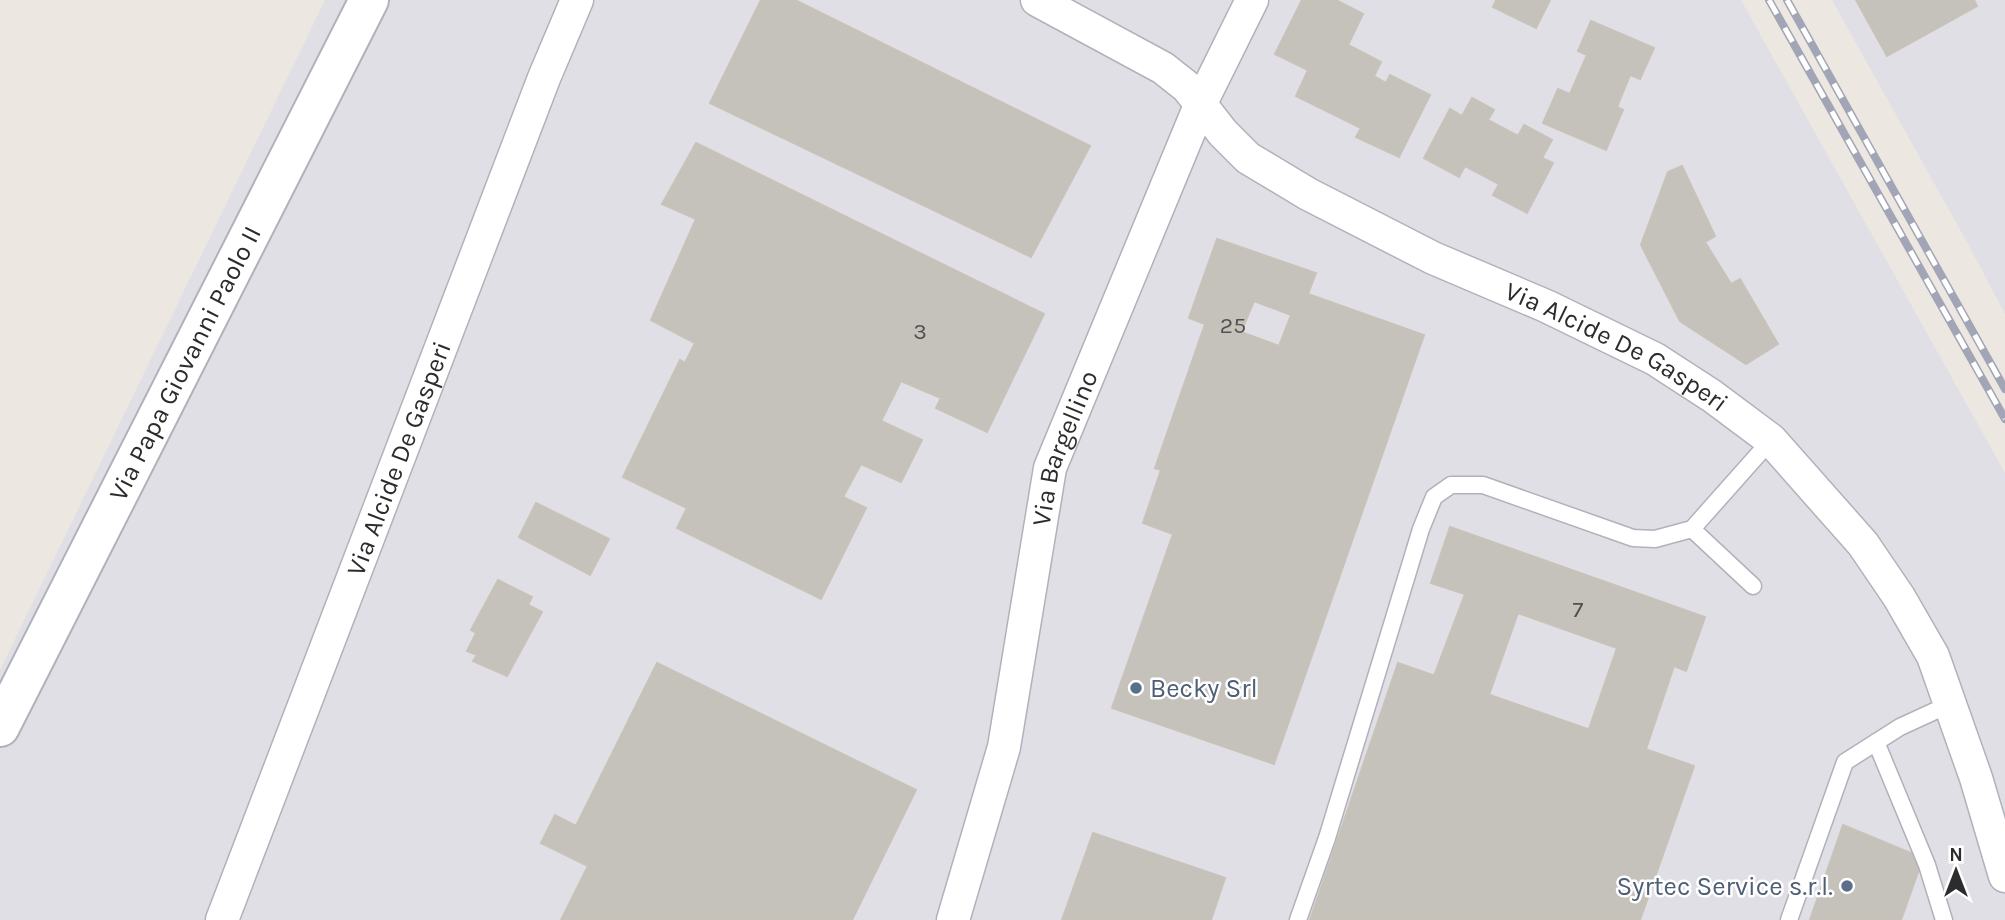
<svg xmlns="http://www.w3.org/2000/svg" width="2005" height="920" font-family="Karla,sans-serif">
<rect width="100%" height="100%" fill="#ece7e0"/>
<!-- industrial -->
<path fill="#e1dfe6" d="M325 0H1741L2005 473V920H0V670Z
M1832 0H2005V314L1968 244Z"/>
<!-- building -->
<path fill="#c5c1bb" stroke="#c8c2b9" stroke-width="2" fill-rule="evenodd" d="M761 0H795L1090 146 1031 257 710 103Z
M1302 0H1336L1363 14 1348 45 1381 62 1374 76 1386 83 1390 75 1430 95 1399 157 1356 137 1361 128 1296 96 1308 70 1275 54Z
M1496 0H1550L1536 28 1493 7Z
M1856 0H1974L1977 6 1887 56Z
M1591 21 1654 48 1640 79 1630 75 1617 107 1623 110 1606 150 1543 123 1558 89 1570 94 1587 55 1578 51Z
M1472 98 1494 110 1488 120 1518 136 1524 125 1552 140 1542 158 1553 163 1527 213 1493 195 1499 184 1465 166 1459 177 1424 158 1450 109 1462 116Z
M696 143 1044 314 987 432 936 408 941 398 901 381 881 421 922 440 901 482 861 464 843 497 866 508 821 599 677 528 687 508 623 477 680 360 685 363 695 343 651 320 696 219 662 204Z
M1682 166 1715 236 1705 242 1731 284 1740 279 1778 344 1746 364 1680 321 1641 245 1668 172Z
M1217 239 1316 273 1308 294 1424 335 1274 764 1112 708 1173 534 1143 523 1161 470 1155 468 1205 324 1189 318ZM1254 301 1291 315 1279 346 1241 332Z
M536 503 609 539 590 575 519 537Z
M1450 527 1705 617 1686 671 1674 666 1646 749 1589 729 1617 648 1518 613 1489 695 1434 676 1465 594 1431 583Z
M498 580 532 597 528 605 542 612 507 676 473 661 477 655 467 651 476 633 471 630Z
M657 663 916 790 852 920H561L588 866 541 843 555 815 576 826Z
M1398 663 1694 766 1640 920H1310Z
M1843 825 1923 858 1901 920H1810Z
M1093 833 1225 878 1211 920H1062Z"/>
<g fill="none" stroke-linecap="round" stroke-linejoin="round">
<defs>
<path id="lane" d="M1692 529 1753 586
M1876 742 1927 865 1944 920
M1298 920 1327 838 1421 529 1434 497 1451 485H1483L1633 538 1655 539 1692 529 1771 440
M1789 920 1845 762 1900 727 1950 704"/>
<g id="street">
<path id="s1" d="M1037 0 1163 68 1187 87 1223 133 1248 158 1308 194 1433 258 1546 306 1655 359 1712 396 1771 440 1863 544 1899 597 1933 656 1976 778 2005 876"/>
<path id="s2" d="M222 920 544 78 577 0"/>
<path id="s3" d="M953 920 1004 747 1050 468 1201 103 1252 0"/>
</g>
<g id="secondary">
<path id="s4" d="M0 727 369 0"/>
</g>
</defs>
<!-- lane casing -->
<use href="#lane" stroke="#b0b2bb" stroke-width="19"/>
<!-- street casing -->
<use href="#street" stroke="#b0b2bb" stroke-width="35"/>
<!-- secondary casing -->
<use href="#secondary" stroke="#b0b2bb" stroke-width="42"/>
<!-- lane -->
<use href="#lane" stroke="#fff" stroke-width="16"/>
<!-- street -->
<use href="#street" stroke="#fff" stroke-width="32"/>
<!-- secondary -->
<use href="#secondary" stroke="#fff" stroke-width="38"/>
<defs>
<path id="rail" d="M1769 0 2005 419
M1787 0 2005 389"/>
</defs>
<!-- rail casing -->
<use href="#rail" stroke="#a2a5b5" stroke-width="8"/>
<!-- rail -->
<use href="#rail" stroke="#fff" stroke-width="5" stroke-dasharray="16" stroke-linecap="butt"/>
</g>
<!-- markers -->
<g fill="#5c6f8a" stroke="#fff" stroke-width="2.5">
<circle cx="1136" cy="688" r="7"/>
<circle cx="1847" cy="886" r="7"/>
</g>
<g text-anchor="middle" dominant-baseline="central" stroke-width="5" stroke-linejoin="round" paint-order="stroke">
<!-- number labels -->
<g font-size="23" fill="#525150">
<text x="1233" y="325">25</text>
<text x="920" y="331">3</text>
<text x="1578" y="609">7</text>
</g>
<!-- street labels -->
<g font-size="26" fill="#2c2c2c" stroke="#fff">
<text stroke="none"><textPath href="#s1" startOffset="682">Via Alcide De Gasperi</textPath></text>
<text stroke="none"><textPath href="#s4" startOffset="408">Via Papa Giovanni Paolo II</textPath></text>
<text stroke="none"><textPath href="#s3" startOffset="486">Via Bargellino</textPath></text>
<text stroke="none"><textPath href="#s2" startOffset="494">Via Alcide De Gasperi</textPath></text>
</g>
<!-- service labels -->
<g font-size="26" fill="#4e5e75" stroke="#fff" text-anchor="start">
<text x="1150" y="688">Becky Srl</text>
<text x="1833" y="886" text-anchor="end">Syrtec Service s.r.l.</text>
</g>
</g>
<!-- north arrow -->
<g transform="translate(1956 871)" stroke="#ffffff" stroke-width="5" paint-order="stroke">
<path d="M0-5L12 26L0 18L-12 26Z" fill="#2c2c2c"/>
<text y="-10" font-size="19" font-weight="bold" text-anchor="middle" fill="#2c2c2c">N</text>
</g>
</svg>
